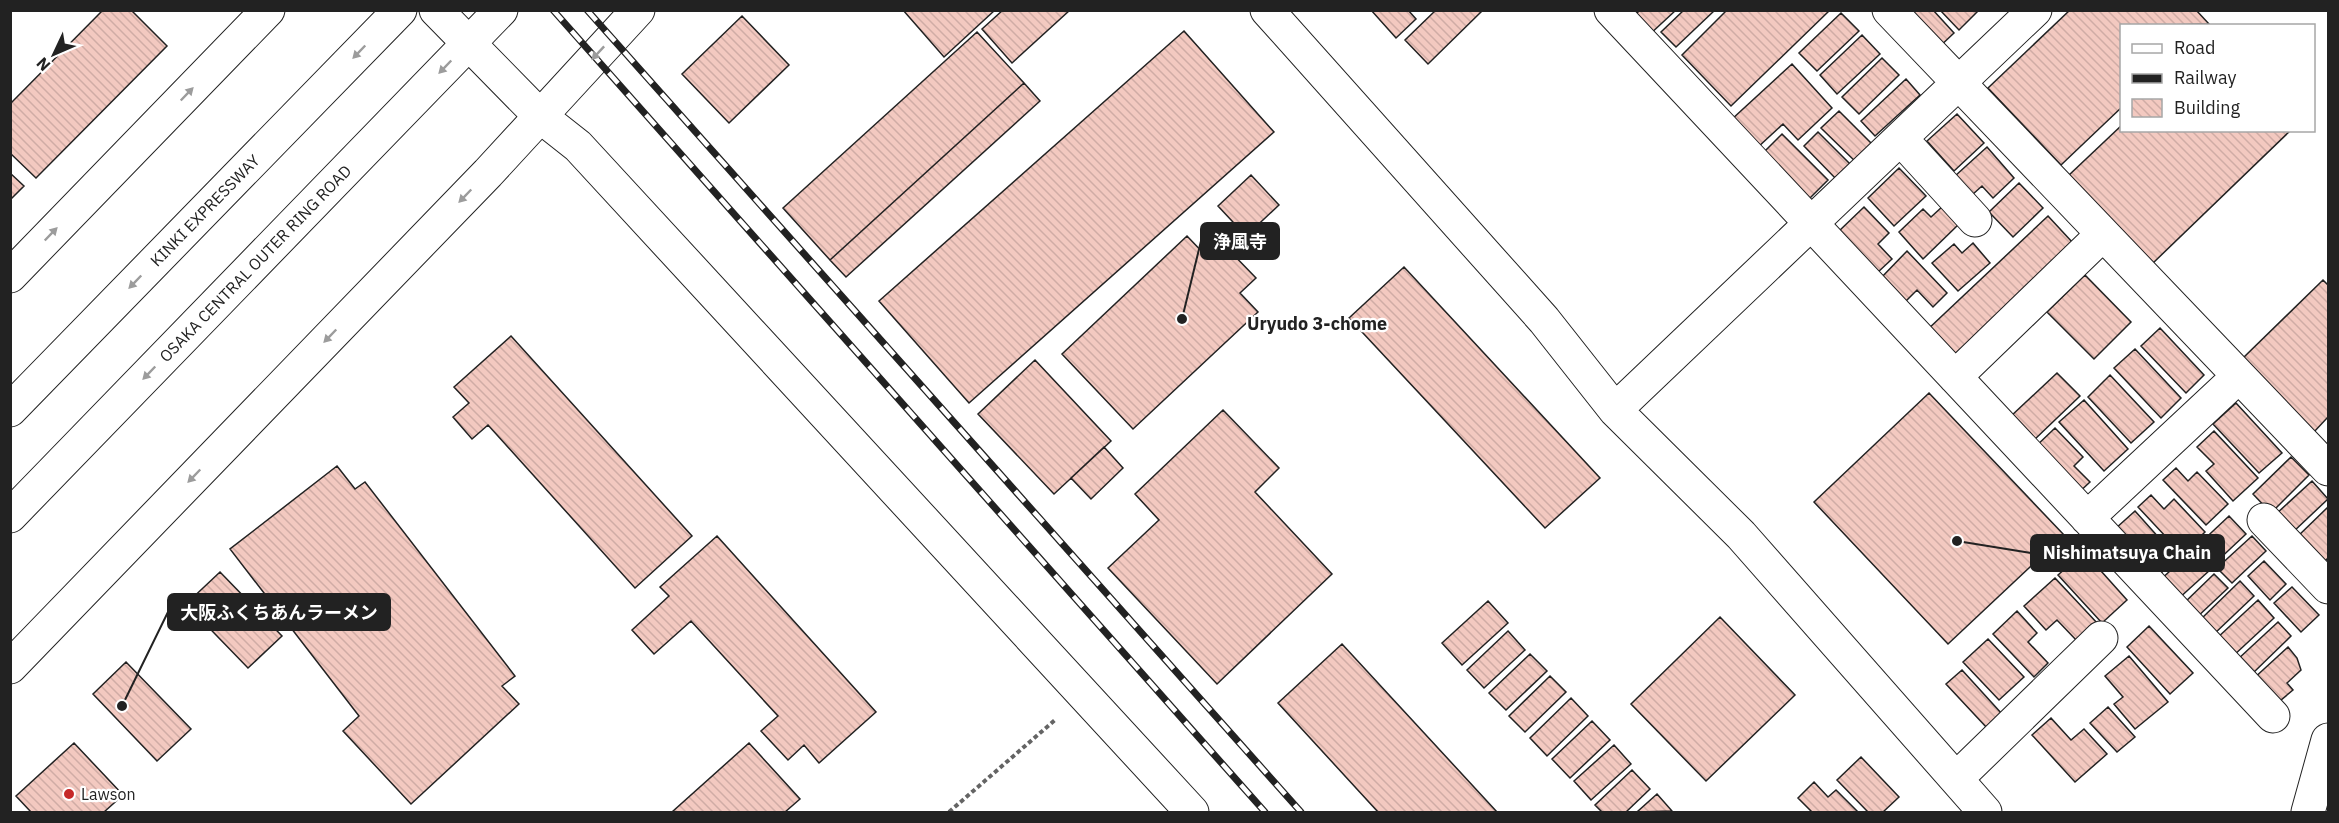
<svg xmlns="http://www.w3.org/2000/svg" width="2339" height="823" font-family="'IBM Plex Sans','Noto Sans JP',sans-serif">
<defs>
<pattern id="building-back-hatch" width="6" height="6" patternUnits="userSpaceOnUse" patternTransform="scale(1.5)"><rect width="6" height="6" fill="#f3c9c0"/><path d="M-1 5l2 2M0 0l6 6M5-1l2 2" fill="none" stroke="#d0aca5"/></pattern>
</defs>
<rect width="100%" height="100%" fill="#fff"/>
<!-- building -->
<path fill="url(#building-back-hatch)" stroke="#222" stroke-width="1.5" d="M103 10H131L167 46 36 178 10 153V104Z
M903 10H995L944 57Z
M1003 10H1070L1012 63 982 29Z
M1371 10H1408L1416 19 1396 38Z
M1436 10H1483L1428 64 1405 40Z
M1640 10H1676L1648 36 1632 18Z
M1684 10H1715L1676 47 1661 32Z
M1727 10H1830L1731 106 1682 55Z
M1901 10H1933L1954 33 1937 49Z
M1940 10H1979L1959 30Z
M2070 10H2196L2209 24 2122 26V107L2061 165 1988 88Z
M1841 13 1859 31 1817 71 1799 53Z
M742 16 789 65 729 123 682 74Z
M1184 31 1274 132 969 403 879 301Z
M977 32 1024 83 830 260 783 208Z
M1862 35 1880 54 1837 94 1820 75Z
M1882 58 1899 75 1859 114 1842 97Z
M1792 64 1832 108 1798 140 1783 124 1757 148 1731 120Z
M1906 79 1920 95 1875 136 1861 121Z
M1024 83 1040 101 846 277 830 260Z
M1839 111 1876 148 1859 165 1821 128Z
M1957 114 1984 143 1954 171 1927 141Z
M2122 125V130H2291L2152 264 2068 176Z
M1818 132 1854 168 1839 182 1804 146Z
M1782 134 1828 180 1804 204 1759 157Z
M1987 147 2014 178 1993 198 1982 186 1972 195 1955 176Z
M1899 168 1926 196 1894 226 1868 198Z
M10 173 24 186 10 200Z
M1251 175 1279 205 1246 236 1218 206Z
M2019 183 2043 208 2013 237 1989 212Z
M1943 206 1959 224 1923 259 1899 232 1923 209 1931 217Z
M1864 207 1889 233 1878 244 1892 259 1877 273 1838 232Z
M2048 216 2073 243 1951 358 1926 331Z
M1187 236 1209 259 1224 245 1256 278 1240 293 1258 312 1133 429 1062 354Z
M1973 243 1990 263 1958 291 1932 263 1954 244 1962 253Z
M1907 251 1947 293 1933 307 1917 290 1904 303 1880 279Z
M1404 267 1600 478 1545 528 1349 318Z
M2085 275 2131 322 2094 359 2047 312Z
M2323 280 2328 285V417L2314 432 2242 359Z
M2160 328 2204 375 2186 393 2141 346Z
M511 336 692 536 635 588 488 425 472 439 453 417 469 403 454 387Z
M2135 349 2181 398 2161 418 2114 368Z
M1035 360 1111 441 1054 494 978 414Z
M2057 373 2080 396 2033 441 2010 417Z
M2110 375 2154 422 2131 443 2088 397Z
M1929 393 2064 535 1948 644 1814 502Z
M2084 400 2128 449 2104 471 2059 422Z
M2236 403 2282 453 2259 473 2213 424Z
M1223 410 1279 468 1255 492 1332 574 1217 684 1108 568 1159 520 1135 494Z
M2055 428 2083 457 2074 466 2090 482 2076 495 2033 449Z
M2214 431 2258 478 2233 501 2206 471 2214 464 2197 447Z
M1104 447 1123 468 1091 499 1071 478Z
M2291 457 2309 475 2271 513 2253 494Z
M337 466 355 489 365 482 515 676 502 686 519 704 411 804 343 731 359 716 230 549Z
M2176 468 2188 481 2197 472 2228 504 2206 525 2163 480Z
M2312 481 2328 499 2292 533 2275 515Z
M2151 495 2164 509 2174 499 2205 532 2182 554 2138 507Z
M2328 507V558L2321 565 2296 538Z
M2135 511 2177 558 2158 576 2115 529Z
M2229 516 2246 534 2213 565 2196 547Z
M717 536 876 712 819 763 804 745 788 760 761 731 778 716 691 621 654 654 632 630 669 596 660 587Z
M2252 536 2266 551 2232 583 2217 568Z
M2192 551 2210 570 2177 600 2159 581Z
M2084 552 2127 600 2102 623 2058 575Z
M2264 561 2286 584 2270 600 2248 576Z
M220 572 282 636 248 668 186 604Z
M2214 574 2228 588 2194 620 2181 606Z
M2055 578 2098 624 2078 642 2057 620 2046 630 2024 606Z
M2240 581 2254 596 2213 635 2199 621Z
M2292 587 2319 615 2301 632 2274 603Z
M2258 600 2274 618 2232 657 2216 639Z
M1488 601 1508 623 1462 665 1442 643Z
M2017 611 2037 633 2028 642 2048 663 2034 677 1993 634Z
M1720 617 1795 695 1706 781 1631 704Z
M2278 622 2291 636 2251 675 2237 660Z
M2149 626 2193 673 2170 694 2127 647Z
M1508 631 1525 650 1484 688 1467 670Z
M1988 639 2024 677 1999 700 1963 662Z
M1342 644 1497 812H1378L1278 703Z
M2288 647 2297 658 2301 670 2287 683 2293 690 2275 705 2252 680Z
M1530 654 1547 671 1506 710 1489 693Z
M2129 656 2168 702 2135 729 2114 704 2123 697 2105 676Z
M126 662 191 729 157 761 93 694Z
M1962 670 2002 714 1987 728 1946 684Z
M1550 676 1566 692 1525 732 1509 716Z
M1571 698 1588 716 1547 756 1530 738Z
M2108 707 2135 737 2117 752 2090 723Z
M2051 718 2071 740 2084 729 2107 754 2075 782 2032 735Z
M1592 721 1610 740 1570 778 1552 759Z
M74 743 123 795 104 812H31L16 796Z
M749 743 800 799 785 812H672Z
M1614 745 1631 764 1591 800 1574 781Z
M1861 757 1899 797 1883 812H1868L1837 780Z
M1632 770 1650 789 1626 812H1602L1595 805Z
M1814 782 1828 797 1836 790 1858 812H1812L1798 798Z
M1657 794 1672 811 1637 812Z"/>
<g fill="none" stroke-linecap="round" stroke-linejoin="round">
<defs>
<path id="minor" d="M436 10 540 116 578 146 1192 812
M1267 10 1544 320 1615 410 1741 535 1985 812
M1611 10 2273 716
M1889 10 2328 469
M1901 139 1975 220
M1955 377 2103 234
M1615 410 2035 10
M2087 518 2239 376
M2264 520 2328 587
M1956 779 2101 638
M2308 812 2328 740"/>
<g id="major">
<path id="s1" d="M10 516 501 10"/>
<path d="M10 667 488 173 638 10"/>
</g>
<g id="highway">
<path d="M10 276 268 10"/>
<path id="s2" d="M10 410 400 10"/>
</g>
</defs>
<!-- minor casing -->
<use href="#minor" stroke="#222" stroke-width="35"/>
<!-- major casing -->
<use href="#major" stroke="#222" stroke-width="35"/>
<!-- highway casing -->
<use href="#highway" stroke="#222" stroke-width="35"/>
<!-- path -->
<path stroke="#646464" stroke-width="4" stroke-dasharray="4.5 3" stroke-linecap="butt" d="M949 812 1055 720"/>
<!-- minor -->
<use href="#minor" stroke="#fff" stroke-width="33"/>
<!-- major -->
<use href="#major" stroke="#fff" stroke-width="33"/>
<!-- highway -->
<use href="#highway" stroke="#fff" stroke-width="33"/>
<defs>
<path id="rail" d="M553 10 1265 812
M587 10 1301 812"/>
</defs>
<!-- rail casing -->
<use href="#rail" stroke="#222" stroke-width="7"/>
<!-- rail -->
<use href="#rail" stroke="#fff" stroke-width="4.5" stroke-dasharray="14" stroke-linecap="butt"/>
</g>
<!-- one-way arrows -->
<defs><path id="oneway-solid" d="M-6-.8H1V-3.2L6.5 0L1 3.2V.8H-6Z" transform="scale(1.5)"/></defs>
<g fill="#9c9c9c">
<use href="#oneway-solid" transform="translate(359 52) rotate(134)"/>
<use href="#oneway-solid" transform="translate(598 53) rotate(133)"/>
<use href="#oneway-solid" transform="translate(445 67) rotate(134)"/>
<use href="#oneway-solid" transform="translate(187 94) rotate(-46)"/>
<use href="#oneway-solid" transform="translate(465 196) rotate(134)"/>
<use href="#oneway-solid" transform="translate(51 234) rotate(-46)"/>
<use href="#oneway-solid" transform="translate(135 282) rotate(134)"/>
<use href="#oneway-solid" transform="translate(330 336) rotate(134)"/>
<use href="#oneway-solid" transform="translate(149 373) rotate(134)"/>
<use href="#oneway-solid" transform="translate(194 476) rotate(134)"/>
</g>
<!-- markers -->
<circle fill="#c62828" stroke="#fff" stroke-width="2" cx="69" cy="794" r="6"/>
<g text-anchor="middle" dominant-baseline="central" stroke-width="4.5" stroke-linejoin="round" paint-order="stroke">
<!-- street labels -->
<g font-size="16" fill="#222" stroke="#fff">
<text stroke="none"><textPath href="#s2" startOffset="279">KINKI EXPRESSWAY</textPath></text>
<text stroke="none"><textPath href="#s1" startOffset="352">OSAKA CENTRAL OUTER RING ROAD</textPath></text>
</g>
<!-- poi labels -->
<g font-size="16" fill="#222" stroke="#fff" text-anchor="start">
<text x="81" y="794">Lawson</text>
</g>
<!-- neighbourhood labels -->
<g font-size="18" font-weight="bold" fill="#222" stroke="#fff">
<text x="1317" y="323">Uryudo 3-chome</text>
</g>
</g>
<!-- callouts -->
<path fill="none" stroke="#222" stroke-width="2" d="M1182 319L1201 241M1957 541L2031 553M122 706L168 612"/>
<g fill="#222" stroke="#fff" stroke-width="2">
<circle cx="1182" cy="319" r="6"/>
<circle cx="1957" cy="541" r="6"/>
<circle cx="122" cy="706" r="6"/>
</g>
<g fill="#222" stroke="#222" stroke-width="2">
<rect x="1201" y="223" width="78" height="36" rx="6"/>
<rect x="2031" y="535" width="193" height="36" rx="6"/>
<rect x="168" y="594" width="222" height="36" rx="6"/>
</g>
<g font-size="18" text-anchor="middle" font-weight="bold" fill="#fff">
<text x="1240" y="248">浄風寺</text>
<text x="2127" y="559">Nishimatsuya Chain</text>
<text x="279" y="619">大阪ふくちあんラーメン</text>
</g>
<!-- border -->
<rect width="2339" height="823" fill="none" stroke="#222222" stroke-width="24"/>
<!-- legend -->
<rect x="2120" y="24" width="195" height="108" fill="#ffffff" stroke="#a7a7a7" stroke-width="1.5"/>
<rect x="2132" y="44" width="30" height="9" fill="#ffffff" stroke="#a7a7a7" stroke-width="1.5"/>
<text x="2174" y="54" font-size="18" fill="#222222">Road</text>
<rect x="2132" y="74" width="30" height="9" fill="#222222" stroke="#a7a7a7" stroke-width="1.5"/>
<text x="2174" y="84" font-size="18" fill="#222222">Railway</text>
<rect x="2132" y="99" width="30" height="18" fill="url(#building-back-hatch)" stroke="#a7a7a7" stroke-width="1.5"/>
<text x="2174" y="114" font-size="18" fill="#222222">Building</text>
<!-- north arrow -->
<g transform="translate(54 54) rotate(226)" stroke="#ffffff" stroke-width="4.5" paint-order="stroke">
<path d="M0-4.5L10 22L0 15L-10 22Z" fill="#222222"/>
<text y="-9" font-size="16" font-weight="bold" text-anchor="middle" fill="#222222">N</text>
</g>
</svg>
